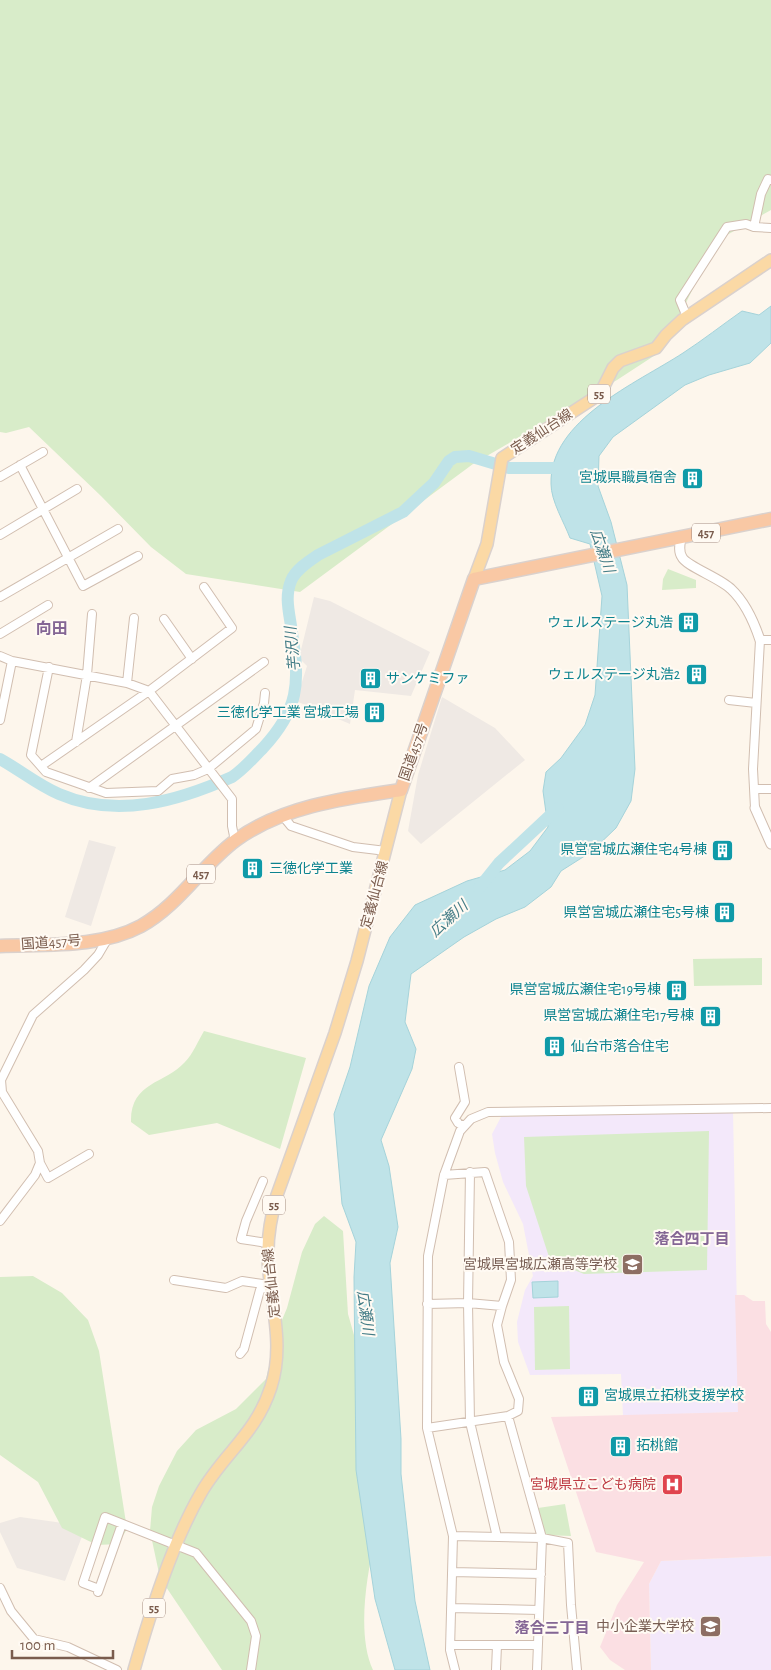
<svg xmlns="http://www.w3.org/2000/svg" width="771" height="1670" font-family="'Alegreya Sans','Noto Sans JP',sans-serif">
<rect width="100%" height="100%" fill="#fdf6ec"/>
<!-- industrial -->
<path fill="#efe9e4" d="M314 597 330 601 430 652 411 696 355 690 350 724 296 701 307 666 299 658Z
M442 697 495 728 525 760 421 844 408 831 418 775Z
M89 840 116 847 91 926 65 917Z
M20 1517 77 1525 89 1518 65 1581 17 1568 0 1532V1523Z"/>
<!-- education -->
<path fill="#f3e8fa" d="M733 1111 739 1412 623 1416 621 1374 530 1375 518 1342 517 1322 525 1290 533 1276 523 1224 503 1182 495 1153 492 1134 501 1117Z
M771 1556V1670H651L649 1584 661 1561Z"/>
<!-- medical -->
<path fill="#fbdfe3" d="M735 1295H744L753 1301H765L766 1324 771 1332V1556L661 1561 649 1584 651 1670H625L610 1660 600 1647 617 1605 644 1562 596 1552 551 1417 738 1412Z"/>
<!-- green -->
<path fill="#d8ecc9" d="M0 0H771V210L727 235 700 274 663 350 617 380 473 464 300 592 186 574 151 547 101 496 29 427 6 433 0 432Z
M668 569 696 580V588L662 590 663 579Z
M762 958V985L694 986 693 959Z
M204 1031 306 1058 280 1149 217 1123 149 1135 131 1122C130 1082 165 1084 185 1062 193 1054 198 1041 204 1031Z
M709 1131 707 1270 584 1274 550 1260 526 1186 524 1137Z
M324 1216 343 1231 348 1314 360 1356 375 1541C366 1577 357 1636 373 1670H222L160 1578 150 1531 152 1507 159 1486 177 1451 196 1430 236 1409 266 1379 277 1332 287 1308 302 1252 315 1224Z
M33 1276 62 1293 88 1320 99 1351 127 1529 118 1544 97 1545 62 1528 38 1482 0 1455V1277Z
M569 1306 570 1369 535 1370 534 1307Z
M565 1504 571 1536 544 1535 538 1508Z"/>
<!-- water -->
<path fill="#bfe3e8" stroke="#a5d3da" d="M771 306V343L750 363 709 375 685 385 613 437 599 456 598 486 611 522 627 585 635 769 631 801 616 828 591 852 561 871 551 887 525 907 496 919 464 937 411 974 405 1022 416 1049 412 1069 381 1140 389 1166 398 1227 390 1263 401 1439V1474L415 1601 430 1670H395L375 1599 356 1470 354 1277 356 1242 342 1204 334 1114 350 1067 369 986 390 937 415 905 467 881 505 870 530 851 548 827 543 791 546 772 561 758 585 725 595 695 602 596 590 544 570 538C564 522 551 501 551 484 549 420 637 383 683 353 703 340 722 325 742 311L759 315Z
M558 1281V1297L533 1298 532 1282Z"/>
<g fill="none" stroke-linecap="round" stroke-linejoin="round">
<!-- river -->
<path stroke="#bfe3e8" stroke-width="12" d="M0 759C20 770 38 785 59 794 117 819 178 801 232 777 244 769 253 758 263 748 299 709 300 684 292 633 290 615 284 598 291 581 295 570 309 561 318 555L403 512 434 483 449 461 455 457 469 456 509 468H569
M479 888 499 863 558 808"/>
<defs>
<path id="minor" d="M754 227 761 194 768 179 771 180
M687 317 680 300 727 227 746 224 754 227 771 228
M20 465 83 586 138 556
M0 477 43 452
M0 535 77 489
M0 597 118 529
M164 619 192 659
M0 634 48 605
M0 656 12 661 127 683 149 691 232 799V826L235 841
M49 667 31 755 46 772 106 793 158 791 172 779 194 775 208 769 256 729 264 703 265 693
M127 683 134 618
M729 700 756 703
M0 720 12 661
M76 742 87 675 92 614
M41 766 149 691 232 628 204 587
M89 788 264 662
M754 789H771
M755 808 753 769 760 640H771
M282 815 291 826 353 847 386 851
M459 1067 465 1102 455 1118 458 1123 464 1126
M40 1163 48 1178 89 1154
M470 1172 468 1303 470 1422 497 1537
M263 1181 246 1221 241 1239 267 1243
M0 1221 35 1175 40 1163 38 1151 2 1092 1 1080 33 1015 84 970 98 955 108 938
M174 1280 226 1288 242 1281 270 1285
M427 1304 468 1303 502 1306 511 1280 509 1242 485 1172 444 1175
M240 1354 244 1349 260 1290 270 1285
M508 1416 542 1538 537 1670
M427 1428 508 1416 518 1411 519 1399 504 1362 497 1325 502 1306
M453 1536 542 1538 568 1543 571 1605 577 1670
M452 1572 541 1574
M0 1588 11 1611 34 1639 68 1647 117 1670
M99 1589 83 1583 105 1517 196 1553 251 1621 256 1636 251 1670
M98 1592 122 1524
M451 1608 539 1610
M451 1645H538
M455 1670 450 1650 453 1536 427 1428 428 1256 444 1175 460 1131 471 1119 488 1112 771 1108
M496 1670 497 1645"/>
<path id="tertiary" d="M681 538C680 544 678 551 682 557 686 566 720 578 731 589 745 602 754 622 760 640
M755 808 771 844"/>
<path id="primary" d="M474 579 487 544 502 458 594 398 601 392 613 368 620 361 656 348 666 335 682 320 771 260
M134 1670C150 1614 172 1543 201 1493 224 1453 256 1434 271 1387 285 1344 270 1302 268 1259 267 1237 271 1216 277 1195L335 1033 357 961 401 790"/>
<path id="trunk" d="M0 946C46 944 100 948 141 926 179 905 202 865 236 840 283 806 346 798 401 790L474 579 771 519"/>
</defs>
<!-- minor casing -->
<use href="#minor" stroke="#d1beb0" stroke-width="10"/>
<!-- tertiary casing -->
<use href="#tertiary" stroke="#d1beb0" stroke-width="11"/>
<!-- primary casing -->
<use href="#primary" stroke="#dad1cd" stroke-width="14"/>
<!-- trunk casing -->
<use href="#trunk" stroke="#dad1cd" stroke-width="15"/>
<!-- minor -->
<use href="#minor" stroke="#fff" stroke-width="8"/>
<!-- tertiary -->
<use href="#tertiary" stroke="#fff" stroke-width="9"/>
<!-- primary -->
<use href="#primary" stroke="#fbd9a5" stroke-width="11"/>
<!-- trunk -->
<use href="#trunk" stroke="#f9c8a4" stroke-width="12"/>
</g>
<!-- icons -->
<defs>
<symbol id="building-square" viewBox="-11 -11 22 22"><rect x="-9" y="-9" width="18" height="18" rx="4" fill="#0f9aa8" stroke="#fffaf3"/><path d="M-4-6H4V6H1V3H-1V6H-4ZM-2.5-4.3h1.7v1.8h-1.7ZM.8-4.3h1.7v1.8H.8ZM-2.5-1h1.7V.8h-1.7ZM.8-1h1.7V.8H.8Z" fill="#fff"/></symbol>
<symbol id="school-square" viewBox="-11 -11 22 22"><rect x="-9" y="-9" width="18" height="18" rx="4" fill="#8d6e63" stroke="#fffaf3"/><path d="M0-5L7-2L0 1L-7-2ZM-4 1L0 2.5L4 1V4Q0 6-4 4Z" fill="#fff"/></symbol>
<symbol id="hospital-square" viewBox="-11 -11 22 22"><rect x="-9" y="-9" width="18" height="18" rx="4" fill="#e0444e" stroke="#fffaf3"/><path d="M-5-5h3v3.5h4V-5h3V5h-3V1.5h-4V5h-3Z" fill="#fff"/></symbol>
</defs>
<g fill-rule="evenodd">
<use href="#building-square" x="680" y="466" width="25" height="25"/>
<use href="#building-square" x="676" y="610" width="25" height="25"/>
<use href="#building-square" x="684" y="662" width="25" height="25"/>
<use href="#building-square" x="358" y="666" width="25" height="25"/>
<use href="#building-square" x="362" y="700" width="25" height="25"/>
<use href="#building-square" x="710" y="838" width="25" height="25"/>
<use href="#building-square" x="240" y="856" width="25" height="25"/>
<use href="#building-square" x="712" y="900" width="25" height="25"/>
<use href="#building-square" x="664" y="978" width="25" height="25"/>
<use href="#building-square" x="698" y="1004" width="25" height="25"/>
<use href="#building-square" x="542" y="1034" width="25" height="25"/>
<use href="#school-square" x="620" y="1252" width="25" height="25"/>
<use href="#building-square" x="576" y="1384" width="25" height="25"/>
<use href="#building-square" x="608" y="1434" width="25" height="25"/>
<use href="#hospital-square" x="660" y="1472" width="25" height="25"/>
<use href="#school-square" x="698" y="1614" width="25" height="25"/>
</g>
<g text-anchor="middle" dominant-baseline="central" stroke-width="4" stroke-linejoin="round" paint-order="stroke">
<!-- shield labels -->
<g fill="#fffaf3" stroke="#a28b7f" stroke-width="1">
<rect x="588" y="384.5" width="22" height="19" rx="4"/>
<rect x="692" y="523.5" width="28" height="19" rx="4"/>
<rect x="187" y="864.5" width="28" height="19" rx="4"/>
<rect x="263" y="1195.5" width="22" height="19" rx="4"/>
<rect x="143" y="1598.5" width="22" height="19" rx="4"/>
</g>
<g font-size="12" font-weight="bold" fill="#7a5c4d">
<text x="599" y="394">55</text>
<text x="706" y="533">457</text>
<text x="201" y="874">457</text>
<text x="274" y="1205">55</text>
<text x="154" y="1608">55</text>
</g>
<!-- street labels -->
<g font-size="14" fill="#7a5c4d" stroke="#fffaf3">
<text transform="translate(542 432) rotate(-33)">定義仙台線</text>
<text transform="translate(414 752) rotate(-71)">国道457号</text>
<text transform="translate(375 895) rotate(-75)">定義仙台線</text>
<text transform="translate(51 943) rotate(-4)">国道457号</text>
<text transform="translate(272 1283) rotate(-96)">定義仙台線</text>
</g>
<!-- culture labels -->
<g font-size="14" fill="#0d838f" stroke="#fffaf3" text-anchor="end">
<text x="677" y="478">宮城県職員宿舎</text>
<text x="673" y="623">ウェルステージ丸浩</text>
<text x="680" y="675">ウェルステージ丸浩2</text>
<text x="386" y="679" text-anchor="start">サンケミファ</text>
<text x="359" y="713">三徳化学工業 宮城工場</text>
<text x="707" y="850">県営宮城広瀬住宅4号棟</text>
<text x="269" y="869" text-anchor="start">三徳化学工業</text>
<text x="709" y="913">県営宮城広瀬住宅5号棟</text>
<text x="661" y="990">県営宮城広瀬住宅19号棟</text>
<text x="694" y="1016">県営宮城広瀬住宅17号棟</text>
<text x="571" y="1047" text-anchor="start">仙台市落合住宅</text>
<text x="604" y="1396" text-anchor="start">宮城県立拓桃支援学校</text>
<text x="636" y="1446" text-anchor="start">拓桃館</text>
</g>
<!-- education labels -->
<g font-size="14" fill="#785e54" stroke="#fffaf3" text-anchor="end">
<text x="617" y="1265">宮城県宮城広瀬高等学校</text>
<text x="694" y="1627">中小企業大学校</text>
</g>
<!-- health labels -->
<g font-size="14" fill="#be3a42" stroke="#fffaf3" text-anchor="end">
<text x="656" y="1485">宮城県立こども病院</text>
</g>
<!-- water labels -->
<g font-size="15" font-style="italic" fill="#437c86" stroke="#fffaf3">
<text transform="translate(602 551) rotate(71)">広瀬川</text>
<text transform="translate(293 649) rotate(-95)">芋沢川</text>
<text transform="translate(449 919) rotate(-42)">広瀬川</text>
<text transform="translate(365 1313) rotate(82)">広瀬川</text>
</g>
<!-- neighbourhood labels -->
<g font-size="15" font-weight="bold" fill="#846695" stroke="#fffaf3">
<text x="692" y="1239">落合四丁目</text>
<text x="552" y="1628">落合三丁目</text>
</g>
<!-- quarter labels -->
<g font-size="16" font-weight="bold" fill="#846695" stroke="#fffaf3">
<text x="52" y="629">向田</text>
</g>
</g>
<!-- scale -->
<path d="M12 1650v8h101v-8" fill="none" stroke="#7a5c4d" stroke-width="2.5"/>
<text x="20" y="1650" font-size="15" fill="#7a5c4d" stroke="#fffaf3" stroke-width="4" paint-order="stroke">100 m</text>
</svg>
